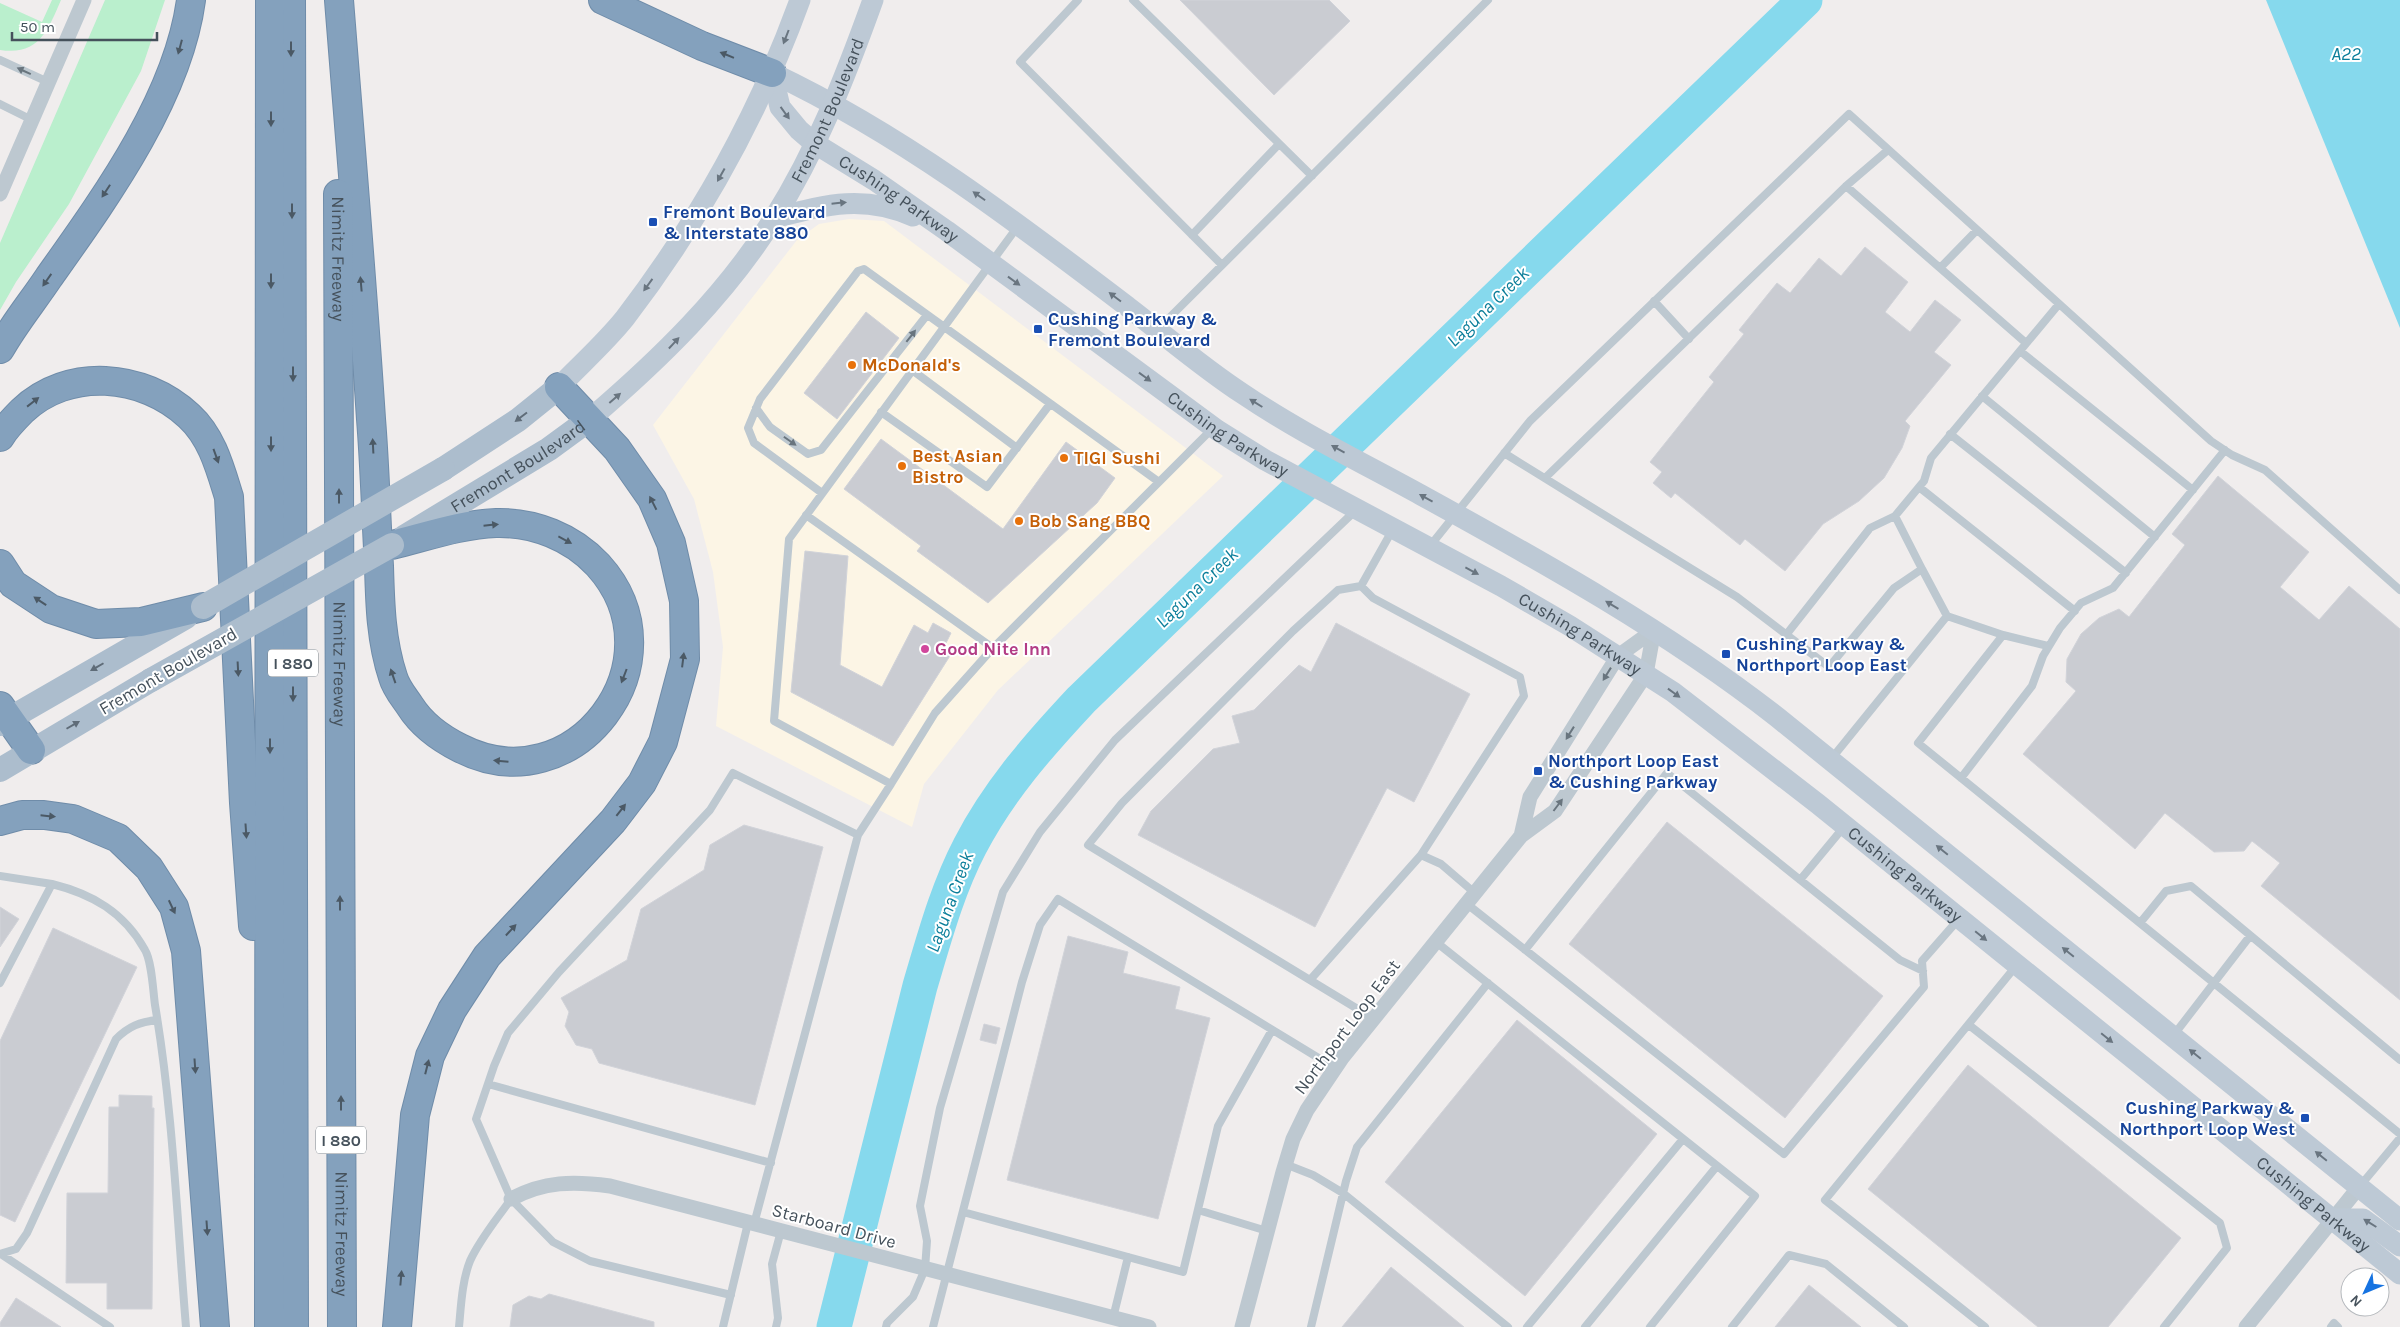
<svg xmlns="http://www.w3.org/2000/svg" width="2400" height="1327" font-family="Karla,sans-serif">
<rect width="100%" height="100%" fill="#f0eded"/>
<!-- commercial -->
<path fill="#fcf5e5" d="M849 219 884 221 1223 476 998 690 924 784 912 827 716 726 723 647 713 572 694 499 653 425 797 240 819 224Z"/>
<!-- green -->
<path fill="#baefcd" d="M52 0H61C48 30 39 56 0 50V3L42 22Z
M105 0H165L141 71 69 204 16 282 0 310V243Z"/>
<!-- water -->
<path fill="#86d9ed" d="M2266 0H2400V328Z"/>
<g fill="none" stroke-linecap="round" stroke-linejoin="round">
<!-- river -->
<path stroke="#86d9ed" stroke-width="35" d="M834 1327 920 986C934 939 947 890 970 846 999 790 1039 745 1081 700L1805 0"/>
</g>
<!-- building -->
<path fill="#caccd2" stroke="#d1d3d9" d="M1180 0H1329L1350 21 1274 95Z
M1865 247 1908 282 1885 312 1910 332 1935 300 1961 320 1934 352 1951 365 1905 421 1910 426 1902 448 1884 478 1859 501 1823 524 1785 571 1745 539 1740 545 1675 493 1671 498 1653 483 1662 472 1650 462 1714 382 1709 377 1744 334 1739 330 1777 283 1790 293 1819 258 1841 276Z
M866 312 899 338 837 419 804 393Z
M881 439 1003 529 1066 442 1115 478 1097 503 988 603 917 551 921 546 844 489Z
M2218 476 2309 552 2280 587 2319 620 2349 586 2400 629V1000L2261 886 2280 863 2252 841 2244 851 2214 852 2165 813 2135 849 2023 754 2076 691 2066 682 2067 659 2081 634 2099 618 2119 609 2129 617 2185 545 2172 534Z
M805 551 848 556 840 665 882 687 914 625 928 633 933 623 951 633 944 647 953 651 893 746 791 692Z
M1336 623 1470 694 1414 802 1387 788 1315 927 1138 835 1151 811 1213 749 1240 743 1232 716 1254 710 1299 665 1311 672Z
M1667 822 1883 996 1785 1118 1569 944Z
M744 825 823 847 755 1105 599 1063 592 1049 576 1045 565 1026 569 1012 561 998 627 960 641 909 704 870 710 845Z
M0 907 19 919 0 947Z
M53 928 137 967 15 1222 0 1215V1041Z
M1068 936 1128 952 1123 973 1180 987 1175 1009 1210 1018 1158 1219 1007 1180Z
M1517 1020 1657 1134 1525 1296 1385 1182Z
M984 1024 1000 1028 996 1044 980 1040Z
M1968 1065 2181 1238 2108 1327H2038L1868 1189Z
M119 1095 152 1096V1108H154L152 1309H107V1283H66L67 1193H108L109 1107H119Z
M1391 1267 1464 1327H1342Z
M1809 1285 1861 1327H1775Z
M549 1294 654 1322V1327H510L513 1305 529 1296 541 1299Z
M16 1298 61 1327H0V1323Z"/>
<g fill="none" stroke-linecap="round" stroke-linejoin="round">
<defs>
<g id="motorway">
<path d="M291 0 294 1327"/>
<path d="M339 0C350 140 362 279 371 419 375 468 376 517 379 566 380 604 381 641 393 677 396 688 404 697 410 706 422 725 440 738 460 748 574 807 685 661 598 565 572 537 534 522 496 523 462 524 425 537 392 545"/>
<path d="M603 0 702 46 772 73"/>
<path id="s4" d="M338 194 342 1327"/>
<path d="M0 349C14 324 33 301 49 277 105 198 178 98 191 0"/>
<path d="M0 437C6 427 13 420 22 411 68 367 143 373 189 416 212 437 220 468 229 497L244 803 253 926"/>
<path d="M0 564 13 584 51 609 96 624 141 622 203 607"/>
<path d="M0 706 31 750"/>
<path d="M0 821 22 815H44L73 819 118 838 149 868 174 907 186 951 215 1327"/>
<path d="M269 1327 270 0"/>
<path d="M397 1327 415 1115 430 1056 452 1010 487 956 613 821 642 783 663 742 685 659 684 601 671 543 652 499 617 449 559 387"/>
</g>
</defs>
<!-- motorway casing -->
<use href="#motorway" stroke="#6f8ca9" stroke-width="30"/>
<!-- service -->
<path stroke="#bdc8d0" stroke-width="8" d="M1078 0 1020 62 1222 265
M1133 0 1312 176
M0 60 48 82
M0 104 32 120
M1846 186 2026 343
M1018 226 789 539 774 721 891 784 935 713 993 648 1212 429
M1192 235 1279 144
M1940 268 1977 230
M1654 301 1689 339
M1158 329 1488 0
M2020 351 2193 490
M912 370 1017 448
M1982 396 2155 537
M756 408 770 427 808 454 821 450 927 315
M881 412 987 487 1050 404
M1950 434 2126 573
M1504 453 1737 597 1829 667 1894 588 1922 569 1947 616
M1545 478 1846 186 1888 150
M1919 487 2075 611
M822 493 754 443 748 428 760 399 858 271 864 269 1159 482
M806 515 993 648
M1895 516 1924 481 1931 458 2059 304
M1430 546 1530 421 1849 114 2211 441 2232 455 2265 470 2400 590
M1786 635 1870 528 1895 516 1922 569
M2003 635 2048 646
M1832 758 1947 616 2003 635 1918 743 2400 1134
M1961 778 2032 686 2043 656 2060 628 2081 603 2113 588 2225 450
M858 835 891 784
M1421 855 1441 864 1476 894
M0 876 52 884
M1800 880 1843 828
M1467 904 1784 1154 1924 987 1922 961 1958 920
M2140 923 2166 891 2191 886 2400 1060
M1436 942 1755 1196 1650 1327
M1525 950 1667 773 1900 960 1923 971
M1310 980 1421 855 1524 696 1520 677 1373 598 1361 586
M0 983 52 884C92 894 124 912 145 950 152 962 153 991 155 1005 173 1111 177 1220 186 1327
M1374 1019 1088 845 1122 803 1293 631 1338 590 1361 586 1393 529
M1969 1025 2220 1223 2227 1248 2164 1327
M2173 1036 2250 936
M488 1084 771 1163
M1285 1164 1313 1175 1343 1193 1508 1327
M2360 1186 2400 1138
M1198 1210 1267 1231
M963 1212 1183 1272 1218 1126 1272 1030
M0 1254 16 1249 27 1233 116 1039C129 1026 140 1022 157 1020
M1 1254 110 1327
M731 1295 590 1261 553 1242 511 1199 476 1119 494 1066 508 1033 559 972 710 810 733 773 858 835 754 1224
M1113 1318 1128 1257
M459 1327C461 1306 462 1281 470 1261 480 1239 497 1219 511 1199
M723 1327 748 1223
M776 1327 778 1318 772 1264 781 1231
M886 1327 887 1323 913 1297 925 1269 927 1241 920 1206 940 1108 1003 892 1040 832 1115 740 1355 511
M933 1327 1022 982 1040 925 1058 899 1335 1068
M1311 1327 1346 1181 1357 1147 1488 983
M1527 1327 1683 1139
M1585 1327 1717 1166
M1732 1327 1789 1255 1826 1264 1904 1327
M1985 1327 1825 1200 2016 966
M2331 1327 2334 1323 2338 1327"/>
<!-- minor -->
<path stroke="#bdc8d0" stroke-width="15" d="M0 194 84 0
M1521 836 1530 797 1618 656 1654 630
M511 1199C544 1181 574 1181 610 1186L1149 1327
M1242 1327 1283 1172 1293 1139 1307 1110 1342 1058 1521 836 1555 811 1646 674 1654 630
M2246 1327 2359 1187"/>
<!-- secondary -->
<g stroke="#bdc9d5" stroke-width="21">
<path id="s1" d="M772 73 780 107 799 130 814 143 874 180 947 231 1217 430 1265 460 1501 586 1570 626 1673 692 1818 804 2400 1274"/>
<path d="M772 73C901 134 1015 221 1128 307 1166 336 1203 368 1243 394 1299 432 1361 462 1421 495 1543 562 1667 631 1777 717L2400 1220"/>
<path d="M774 218C825 205 862 194 913 216"/>
<path d="M559 387C581 364 605 343 625 318 700 220 758 116 800 0"/>
<path id="s2" d="M590 419C660 359 725 296 774 218 817 150 846 75 873 0"/>
<path d="M2333 1219H2363L2400 1246"/>
</g>
<!-- primary -->
<g stroke="#acbdcd" stroke-width="24">
<path d="M443 469 518 420 559 387"/>
<path id="s3" d="M404 537 549 449 590 419"/>
<path d="M0 724 186 617"/>
<path d="M0 770 151 680"/>
</g>
<!-- motorway -->
<use href="#motorway" stroke="#84a1bd" stroke-width="28"/>
<!-- primary-bridge -->
<path stroke="#acbdcd" stroke-width="24" d="M203 607 443 469
M151 680 392 545"/>
</g>
<!-- one-way arrows -->
<defs><path id="oneway-solid" d="M-6-.8H1V-3.2L6.5 0L1 3.2V.8H-6Z" transform="scale(1.25)"/></defs>
<g fill="#697580">
<use href="#oneway-solid" transform="translate(786 37) rotate(111)"/>
<use href="#oneway-solid" transform="translate(785 113) rotate(54)"/>
<use href="#oneway-solid" transform="translate(721 175) rotate(119)"/>
<use href="#oneway-solid" transform="translate(979 196) rotate(-145)"/>
<use href="#oneway-solid" transform="translate(839 203) rotate(-6)"/>
<use href="#oneway-solid" transform="translate(1014 281) rotate(36)"/>
<use href="#oneway-solid" transform="translate(648 285) rotate(126)"/>
<use href="#oneway-solid" transform="translate(1115 297) rotate(-143)"/>
<use href="#oneway-solid" transform="translate(674 343) rotate(-47)"/>
<use href="#oneway-solid" transform="translate(1145 377) rotate(36)"/>
<use href="#oneway-solid" transform="translate(615 398) rotate(-41)"/>
<use href="#oneway-solid" transform="translate(1256 403) rotate(-148)"/>
<use href="#oneway-solid" transform="translate(1338 449) rotate(-151)"/>
<use href="#oneway-solid" transform="translate(1426 498) rotate(-151)"/>
<use href="#oneway-solid" transform="translate(1472 571) rotate(28)"/>
<use href="#oneway-solid" transform="translate(1612 605) rotate(-149)"/>
<use href="#oneway-solid" transform="translate(1674 693) rotate(36)"/>
<use href="#oneway-solid" transform="translate(1942 850) rotate(-141)"/>
<use href="#oneway-solid" transform="translate(1981 936) rotate(39)"/>
<use href="#oneway-solid" transform="translate(2068 952) rotate(-141)"/>
<use href="#oneway-solid" transform="translate(2107 1038) rotate(39)"/>
<use href="#oneway-solid" transform="translate(2195 1054) rotate(-141)"/>
<use href="#oneway-solid" transform="translate(2321 1156) rotate(-141)"/>
<use href="#oneway-solid" transform="translate(2370 1223) rotate(-148)"/>
</g>
<g fill="#4b5965">
<use href="#oneway-solid" transform="translate(180 47) rotate(105)"/>
<use href="#oneway-solid" transform="translate(291 49) rotate(90)"/>
<use href="#oneway-solid" transform="translate(727 55) rotate(-158)"/>
<use href="#oneway-solid" transform="translate(271 119) rotate(90)"/>
<use href="#oneway-solid" transform="translate(106 191) rotate(123)"/>
<use href="#oneway-solid" transform="translate(292 211) rotate(90)"/>
<use href="#oneway-solid" transform="translate(47 280) rotate(125)"/>
<use href="#oneway-solid" transform="translate(271 281) rotate(90)"/>
<use href="#oneway-solid" transform="translate(361 284) rotate(-95)"/>
<use href="#oneway-solid" transform="translate(293 374) rotate(90)"/>
<use href="#oneway-solid" transform="translate(33 402) rotate(-38)"/>
<use href="#oneway-solid" transform="translate(271 444) rotate(90)"/>
<use href="#oneway-solid" transform="translate(373 446) rotate(-93)"/>
<use href="#oneway-solid" transform="translate(216 456) rotate(70)"/>
<use href="#oneway-solid" transform="translate(339 496) rotate(-90)"/>
<use href="#oneway-solid" transform="translate(653 503) rotate(-117)"/>
<use href="#oneway-solid" transform="translate(491 525) rotate(-6)"/>
<use href="#oneway-solid" transform="translate(565 540) rotate(28)"/>
<use href="#oneway-solid" transform="translate(40 601) rotate(-146)"/>
<use href="#oneway-solid" transform="translate(683 660) rotate(-83)"/>
<use href="#oneway-solid" transform="translate(238 669) rotate(87)"/>
<use href="#oneway-solid" transform="translate(393 676) rotate(-109)"/>
<use href="#oneway-solid" transform="translate(624 676) rotate(111)"/>
<use href="#oneway-solid" transform="translate(293 694) rotate(90)"/>
<use href="#oneway-solid" transform="translate(270 746) rotate(90)"/>
<use href="#oneway-solid" transform="translate(501 761) rotate(-175)"/>
<use href="#oneway-solid" transform="translate(621 810) rotate(-52)"/>
<use href="#oneway-solid" transform="translate(48 816) rotate(6)"/>
<use href="#oneway-solid" transform="translate(246 831) rotate(86)"/>
<use href="#oneway-solid" transform="translate(340 903) rotate(-90)"/>
<use href="#oneway-solid" transform="translate(172 907) rotate(65)"/>
<use href="#oneway-solid" transform="translate(511 930) rotate(-47)"/>
<use href="#oneway-solid" transform="translate(195 1066) rotate(86)"/>
<use href="#oneway-solid" transform="translate(427 1067) rotate(-76)"/>
<use href="#oneway-solid" transform="translate(341 1103) rotate(-90)"/>
<use href="#oneway-solid" transform="translate(207 1228) rotate(86)"/>
<use href="#oneway-solid" transform="translate(401 1278) rotate(-85)"/>
</g>
<g fill="#69757e">
<use href="#oneway-solid" transform="translate(24 71) rotate(-155)"/>
<use href="#oneway-solid" transform="translate(911 336) rotate(-52)"/>
<use href="#oneway-solid" transform="translate(790 441) rotate(35)"/>
<use href="#oneway-solid" transform="translate(1607 674) rotate(122)"/>
<use href="#oneway-solid" transform="translate(1570 733) rotate(122)"/>
<use href="#oneway-solid" transform="translate(1558 805) rotate(-53)"/>
</g>
<g fill="#5f6c78">
<use href="#oneway-solid" transform="translate(521 417) rotate(143)"/>
<use href="#oneway-solid" transform="translate(97 667) rotate(150)"/>
<use href="#oneway-solid" transform="translate(73 725) rotate(-30)"/>
</g>
<!-- markers -->
<g fill="#1a4fb4" stroke="#fff" stroke-width="2">
<rect x="648" y="217" width="10" height="10" rx="2.5"/>
<rect x="1033" y="324" width="10" height="10" rx="2.5"/>
<rect x="1721" y="649" width="10" height="10" rx="2.5"/>
<rect x="1533" y="766" width="10" height="10" rx="2.5"/>
<rect x="2300" y="1113" width="10" height="10" rx="2.5"/>
</g>
<g fill="#e8710a" stroke="#fff" stroke-width="2">
<circle cx="852" cy="365" r="5"/>
<circle cx="1064" cy="458" r="5"/>
<circle cx="902" cy="466" r="5"/>
<circle cx="1019" cy="521" r="5"/>
</g>
<circle fill="#d1479c" stroke="#fff" stroke-width="2" cx="925" cy="649" r="5"/>
<g text-anchor="middle" dominant-baseline="central" stroke-width="4" stroke-linejoin="round" paint-order="stroke">
<!-- shield labels -->
<g fill="#fff" stroke="#7d858c" stroke-width="1">
<rect x="268" y="649.5" width="50" height="27" rx="4"/>
<rect x="316" y="1126.5" width="50" height="27" rx="4"/>
</g>
<g font-size="16" font-weight="bold" fill="#45515b">
<text x="293" y="663">I 880</text>
<text x="341" y="1140">I 880</text>
</g>
<!-- street labels -->
<g font-size="18" fill="#45515b" stroke="#fff">
<text stroke="none"><textPath href="#s2" startOffset="394">Fremont Boulevard</textPath></text>
<text stroke="none"><textPath href="#s1" startOffset="186">Cushing Parkway</textPath></text>
<text stroke="none"><textPath href="#s4" startOffset="65">Nimitz Freeway</textPath></text>
<text stroke="none"><textPath href="#s1" startOffset="591">Cushing Parkway</textPath></text>
<text stroke="none"><textPath href="#s3" startOffset="134">Fremont Boulevard</textPath></text>
<text stroke="none"><textPath href="#s1" startOffset="996">Cushing Parkway</textPath></text>
<text stroke="none"><textPath href="#s4" startOffset="470">Nimitz Freeway</textPath></text>
<text transform="translate(168 671) rotate(-30)">Fremont Boulevard</text>
<text stroke="none"><textPath href="#s1" startOffset="1401">Cushing Parkway</textPath></text>
<text transform="translate(1347 1027) rotate(-53)">Northport Loop East</text>
<text stroke="none"><textPath href="#s1" startOffset="1926">Cushing Parkway</textPath></text>
<text transform="translate(834 1226) rotate(15)">Starboard Drive</text>
<text stroke="none"><textPath href="#s4" startOffset="1040">Nimitz Freeway</textPath></text>
</g>
<!-- transit labels -->
<g font-size="18" font-weight="bold" fill="#164399" stroke="#fff" text-anchor="start">
<text x="663" y="212">Fremont Boulevard<tspan x="663" dy="21">&amp; Interstate 880</tspan></text>
<text x="1048" y="319">Cushing Parkway &amp;<tspan x="1048" dy="21">Fremont Boulevard</tspan></text>
<text x="1736" y="644">Cushing Parkway &amp;<tspan x="1736" dy="21">Northport Loop East</tspan></text>
<text x="1548" y="761">Northport Loop East<tspan x="1548" dy="21">&amp; Cushing Parkway</tspan></text>
<text x="2295" y="1108" text-anchor="end">Cushing Parkway &amp;<tspan x="2295" dy="21">Northport Loop West</tspan></text>
</g>
<!-- food labels -->
<g font-size="18" font-weight="bold" fill="#c56008" stroke="#fff" text-anchor="start">
<text x="862" y="365">McDonald's</text>
<text x="912" y="456">Best Asian<tspan x="912" dy="21">Bistro</tspan></text>
<text x="1074" y="458">TIGI Sushi</text>
<text x="1029" y="521">Bob Sang BBQ</text>
</g>
<!-- hotel labels -->
<g font-size="18" font-weight="bold" fill="#b23c85" stroke="#fff" text-anchor="start">
<text x="935" y="649">Good Nite Inn</text>
</g>
<!-- water labels -->
<g font-size="19" font-style="italic" fill="#0b7e9a" stroke="#fff">
<text x="2346" y="54">A22</text>
<text transform="translate(1488 307) rotate(-44)">Laguna Creek</text>
<text transform="translate(1197 588) rotate(-44)">Laguna Creek</text>
<text transform="translate(950 902) rotate(-70)">Laguna Creek</text>
</g>
</g>
<!-- north arrow -->
<g transform="translate(2365 1292) rotate(226)"><circle r="24" fill="#ffffff" stroke="#b5b9bd"/>
<path d="M0-4L9 19L0 12L-9 19Z" fill="#1673e1"/>
<text y="-8" font-size="14" font-weight="bold" text-anchor="middle" fill="#45515b">N</text>
</g>
<!-- scale -->
<path d="M12 32v8h145v-8" fill="none" stroke="#45515b" stroke-width="2.5"/>
<text x="20" y="32" font-size="15" fill="#45515b" stroke="#ffffff" stroke-width="4" paint-order="stroke">50 m</text>
</svg>
